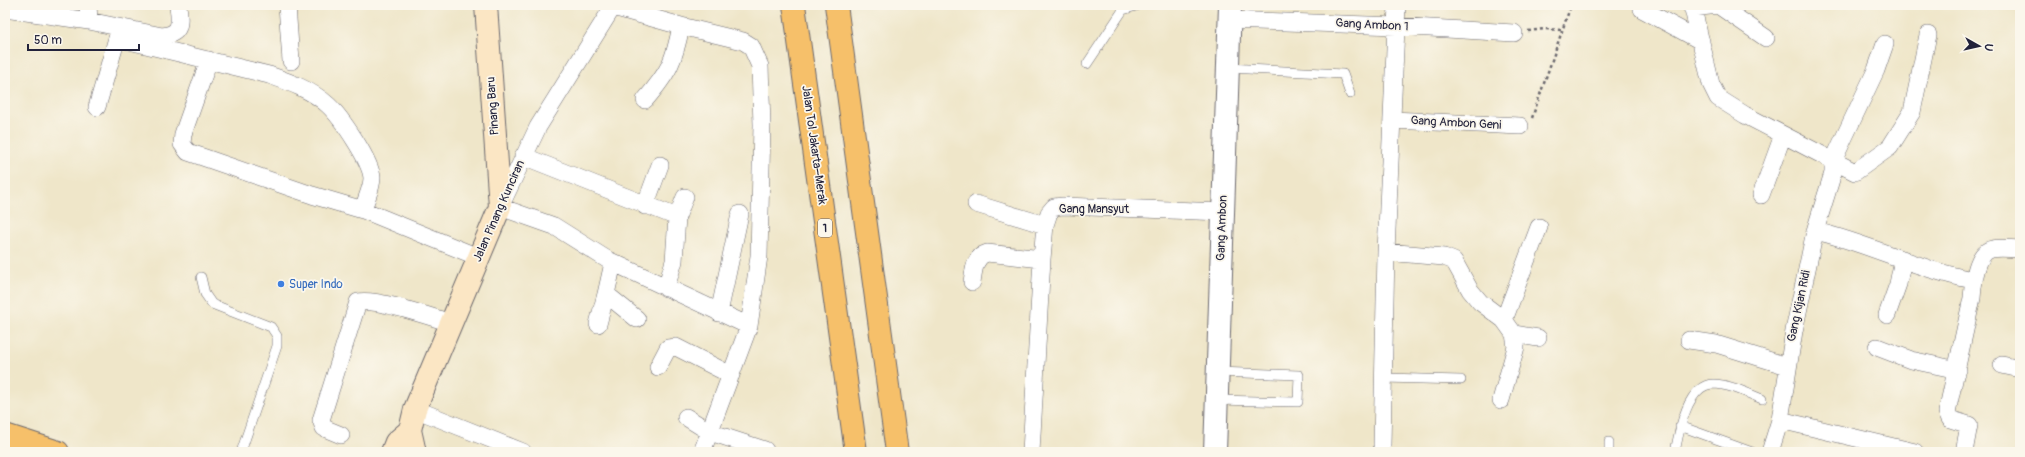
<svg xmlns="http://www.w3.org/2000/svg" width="2025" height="457" font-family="Pangolin,sans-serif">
<rect width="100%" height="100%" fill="#fbf7ec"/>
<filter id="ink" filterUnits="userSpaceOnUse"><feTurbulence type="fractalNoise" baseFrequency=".025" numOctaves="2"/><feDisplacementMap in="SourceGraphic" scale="8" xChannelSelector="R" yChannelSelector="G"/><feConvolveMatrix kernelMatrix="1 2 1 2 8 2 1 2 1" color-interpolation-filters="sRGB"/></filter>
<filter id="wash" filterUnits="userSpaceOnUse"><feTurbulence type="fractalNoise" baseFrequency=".012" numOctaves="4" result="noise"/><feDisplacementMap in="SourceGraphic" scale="16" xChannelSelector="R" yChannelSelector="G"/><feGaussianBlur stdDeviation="0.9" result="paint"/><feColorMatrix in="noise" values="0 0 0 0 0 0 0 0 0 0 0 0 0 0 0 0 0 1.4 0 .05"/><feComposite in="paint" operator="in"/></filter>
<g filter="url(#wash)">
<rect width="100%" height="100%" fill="#efe6c9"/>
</g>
<g filter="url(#ink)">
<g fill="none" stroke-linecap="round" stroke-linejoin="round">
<defs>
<path id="service" d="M1087 64 1123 10 1139 5
M1228 68 1343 74 1350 94
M201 277 205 294 212 304 271 327 277 336V346L241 452
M1384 378 1461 380
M1217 400 1298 402 1299 375 1218 372
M1680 426 1752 452
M1609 442V452
M1675 452C1679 432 1687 385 1713 384 1729 384 1747 393 1762 399"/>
<path id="minor" d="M88 5 89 21
M287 5 291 61
M614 5 538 127 500 207 554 226 608 260 749 326
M1692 5 1711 84 1718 98 1745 115 1855 172 1890 147 1912 112 1928 35
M613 7 681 26 743 41 751 46 760 66 762 125 759 256 749 326 702 452
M1692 8 1718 5 1766 38
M5 9 89 21 162 36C182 34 180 23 178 5
M1642 9 1701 41
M1229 20 1396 26 1514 33
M209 60 183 134 182 144 188 152 312 195 363 210 478 257
M645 100C669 72 674 62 681 26
M97 107 117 38 269 75C289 82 312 90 328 105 341 117 371 161 372 178 372 188 365 201 363 210
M1392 120 1520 126
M523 156 677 217
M1761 195 1783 135
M976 204 1045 225
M645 206 660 165
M1815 231C1869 243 1918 270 1973 280
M1386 252 1444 257 1454 261 1470 290 1480 302 1504 320
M613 263 606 294 637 319
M972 282C974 270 974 257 987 253L1042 259
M666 288 674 261 677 217 685 197
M719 313 740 214
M1887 315 1898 284 1903 259
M598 324 606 294
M1514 334 1538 338
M1689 340 1716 344 1787 366
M1877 347 1911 360 1958 370
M2002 365 2020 369
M658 367 668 348 676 347 731 375
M1501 400 1516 347 1514 334 1504 320 1539 227
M415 409 523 452
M686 417 710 432 765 450
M1780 420 1915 452
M341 435 324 428 321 420 358 302C377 298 431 317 451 323
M1382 445 1386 252 1397 5
M1031 452 1042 259 1045 225 1049 213 1054 207 1063 206 1223 212
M1770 452 1780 420 1794 331 1815 231 1833 173V161L1876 70 1885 44
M1964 452 1969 425 1950 419 1947 412 1972 298C1973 285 1976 252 1992 249 2000 247 2011 249 2020 249"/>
<path id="tertiary" d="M1215 452 1230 5"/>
<path id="secondary" d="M392 452 396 442 410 430
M412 452 414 448 410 430 415 409 500 207 486 5"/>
<path id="primary" d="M5 435 58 452"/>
<path id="motorway" d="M794 5 856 452
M836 5 897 452"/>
</defs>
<!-- service casing -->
<use href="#service" stroke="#6a676d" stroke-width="10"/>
<!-- minor casing -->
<use href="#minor" stroke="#6a676d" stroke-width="18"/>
<!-- tertiary casing -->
<use href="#tertiary" stroke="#6a676d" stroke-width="24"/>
<!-- secondary casing -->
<use href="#secondary" stroke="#6a676d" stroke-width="24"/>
<!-- primary casing -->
<use href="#primary" stroke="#6a676d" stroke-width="24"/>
<!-- motorway casing -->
<use href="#motorway" stroke="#6a676d" stroke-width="24"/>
<!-- path -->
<path stroke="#6a676d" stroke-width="2.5" stroke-dasharray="3 3" stroke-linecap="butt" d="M1528 31 1545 29 1561 30
M1532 118 1571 5"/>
<!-- service -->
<use href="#service" stroke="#fff" stroke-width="9"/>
<!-- minor -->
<use href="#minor" stroke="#fff" stroke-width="17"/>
<!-- tertiary -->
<use href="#tertiary" stroke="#fff" stroke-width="22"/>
<!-- secondary -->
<use href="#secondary" stroke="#fbe6c4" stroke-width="22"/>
<!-- primary -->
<use href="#primary" stroke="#f6c06b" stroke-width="22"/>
<!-- motorway -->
<use href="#motorway" stroke="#f6c06b" stroke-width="22"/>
</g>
</g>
<!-- markers -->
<circle fill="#3f7fe0" stroke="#fbf7ec" stroke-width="1.5" cx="281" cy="284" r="4"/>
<g text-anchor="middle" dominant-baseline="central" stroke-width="3.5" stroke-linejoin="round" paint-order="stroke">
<!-- shield labels -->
<rect fill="#fbf7ec" stroke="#636270" stroke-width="1" x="818" y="219" width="14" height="18" rx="3"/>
<g font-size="11" font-weight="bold" fill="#22223b">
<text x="825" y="228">1</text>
</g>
<!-- street labels -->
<g font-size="12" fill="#22223b" stroke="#fbf7ec">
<text transform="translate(1372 25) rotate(3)">Gang Ambon 1</text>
<text transform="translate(493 106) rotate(-94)">Pinang Baru</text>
<text transform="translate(1456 123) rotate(3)">Gang Ambon Geni</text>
<text transform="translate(814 145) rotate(82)">Jalan Tol Jakarta–Merak</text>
<text x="1094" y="209">Gang Mansyut</text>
<text transform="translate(499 211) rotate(-66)">Jalan Pinang Kunciran</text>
<text transform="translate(1222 228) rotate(-88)">Gang Ambon</text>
<text transform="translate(1799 306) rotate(-78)">Gang Kijan Ridi</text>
</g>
<!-- shop labels -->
<g font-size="12" fill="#366cbe" stroke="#fbf7ec" text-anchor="start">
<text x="289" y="284">Super Indo</text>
</g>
</g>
<!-- margin -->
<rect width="2025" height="457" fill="none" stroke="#fbf7ec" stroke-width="20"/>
<!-- north arrow -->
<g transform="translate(1979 46) rotate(98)" stroke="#fbf7ec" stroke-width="3" paint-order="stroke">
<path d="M0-3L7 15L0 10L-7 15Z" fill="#22223b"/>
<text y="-6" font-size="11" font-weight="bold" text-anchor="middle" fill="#22223b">U</text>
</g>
<!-- scale -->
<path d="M28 44v6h111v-6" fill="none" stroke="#22223b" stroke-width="2"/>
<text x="34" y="44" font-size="12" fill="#22223b" stroke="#fbf7ec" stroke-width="3" paint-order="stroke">50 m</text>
</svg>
